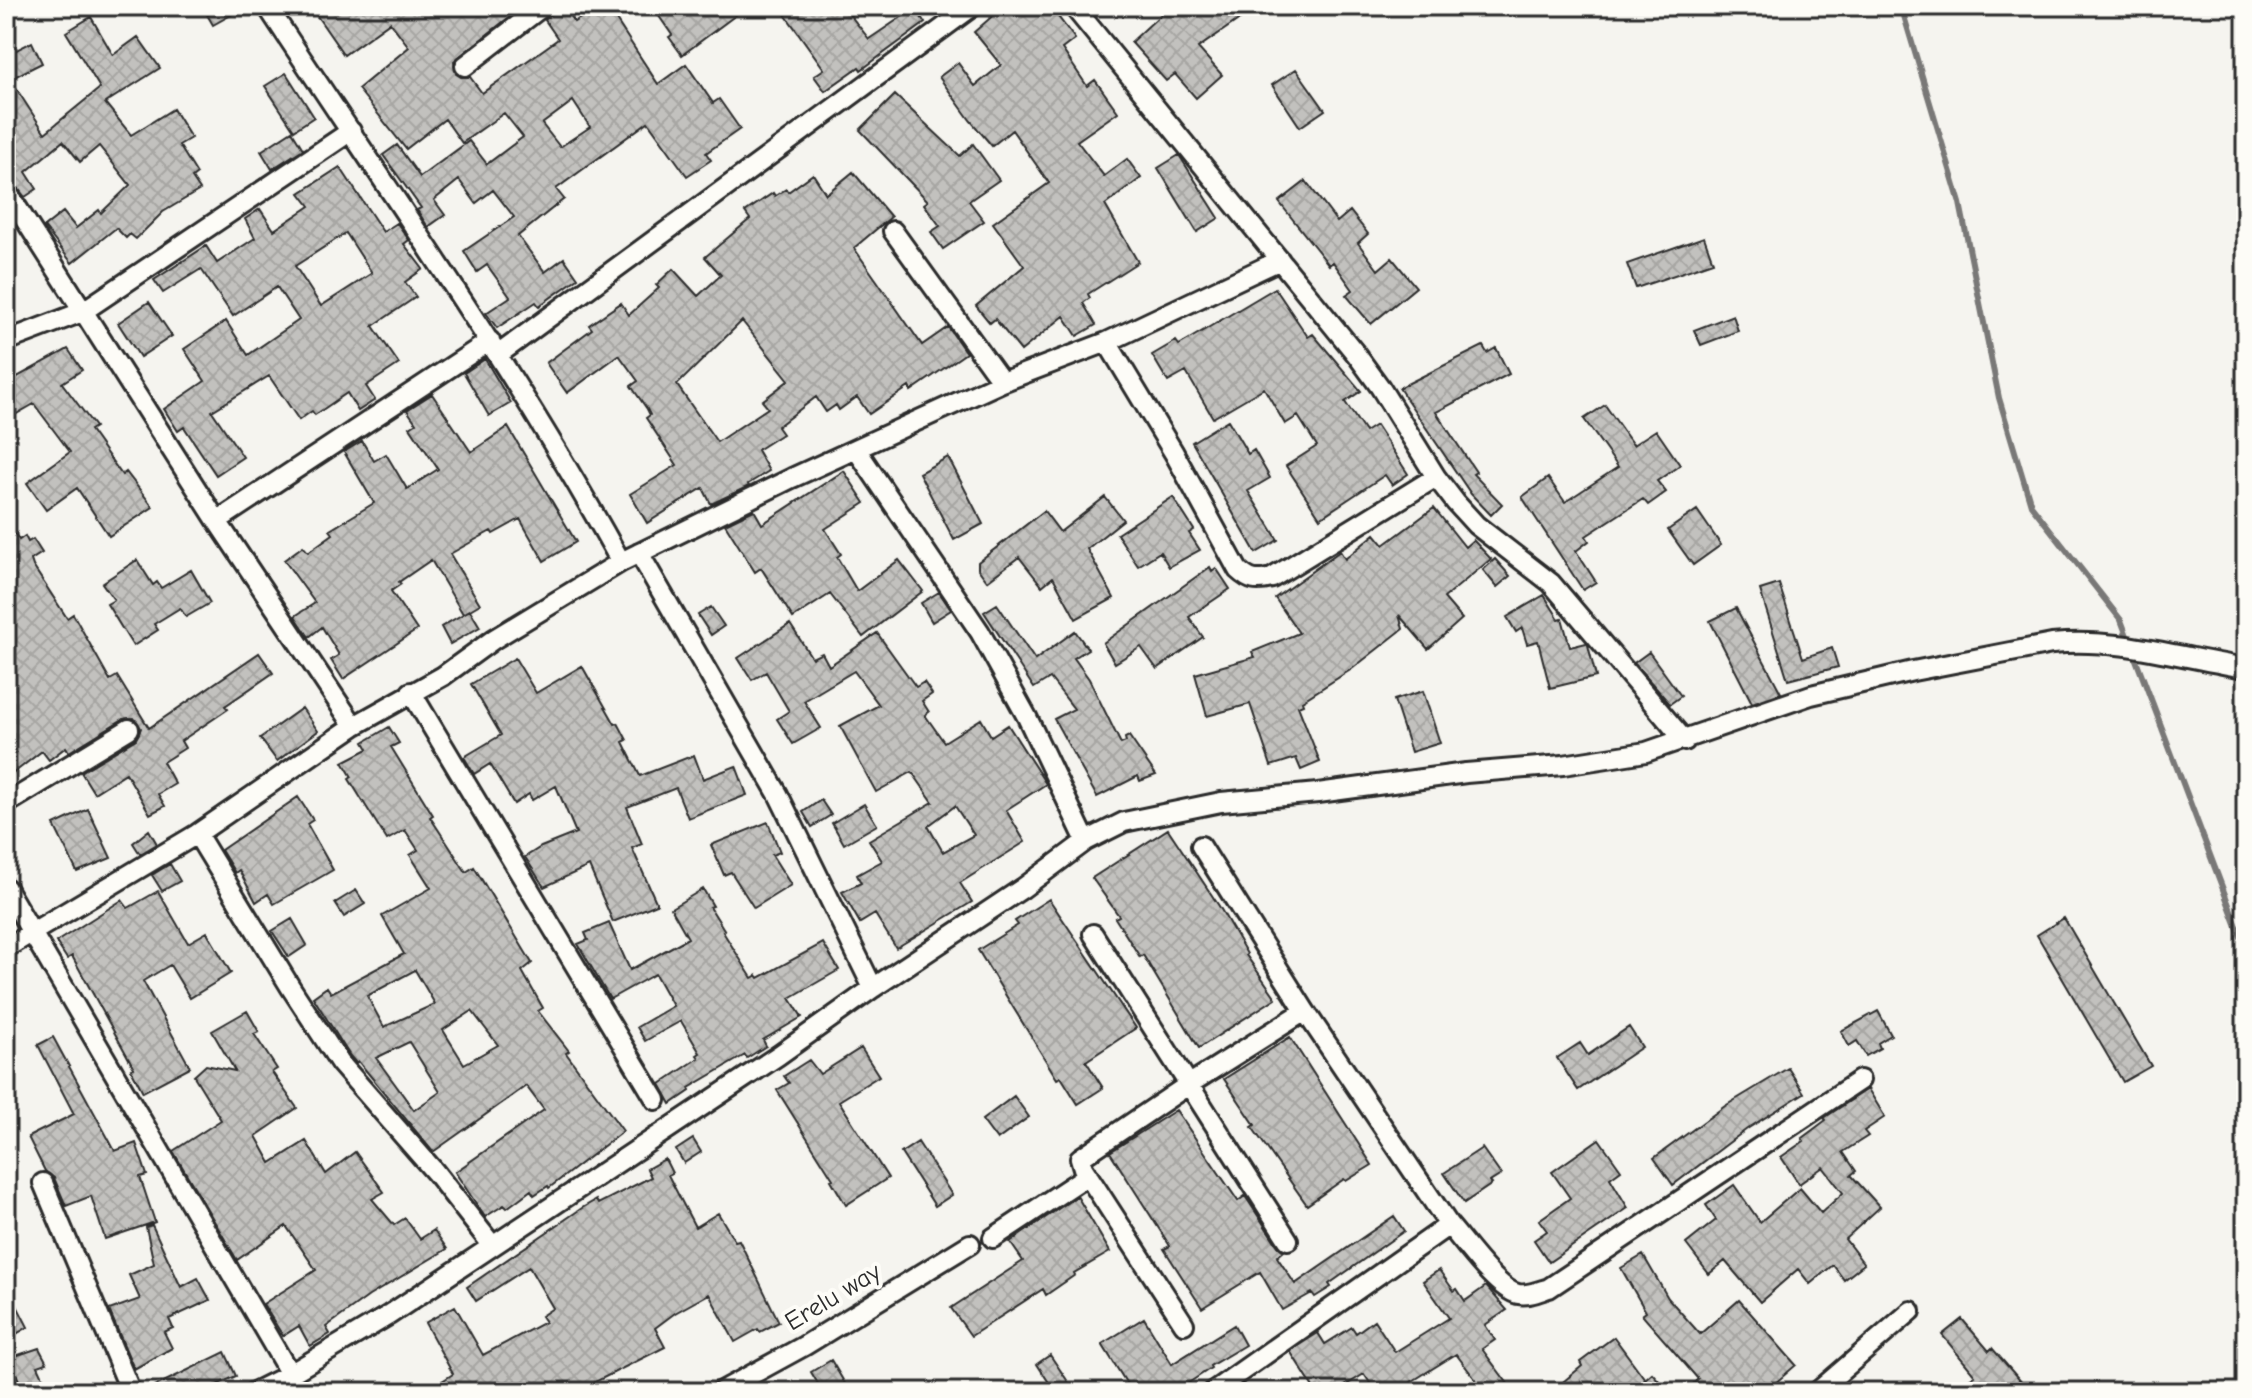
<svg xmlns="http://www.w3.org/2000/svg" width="2252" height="1398" font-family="'Comic Neue',sans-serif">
<defs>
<pattern id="building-cross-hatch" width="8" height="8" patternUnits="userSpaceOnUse" patternTransform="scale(2)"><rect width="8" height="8" fill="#c2c1be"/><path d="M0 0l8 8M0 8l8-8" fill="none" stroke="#a7a6a3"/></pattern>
</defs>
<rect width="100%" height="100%" fill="#f5f4ef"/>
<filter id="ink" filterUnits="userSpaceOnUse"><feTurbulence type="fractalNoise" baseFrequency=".0125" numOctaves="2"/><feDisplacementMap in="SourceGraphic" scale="16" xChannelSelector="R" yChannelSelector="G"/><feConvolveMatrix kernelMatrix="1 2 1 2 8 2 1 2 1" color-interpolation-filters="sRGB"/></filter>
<g filter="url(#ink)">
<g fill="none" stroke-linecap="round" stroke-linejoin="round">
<!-- stream -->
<path stroke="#797877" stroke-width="6" d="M1901 6 1960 203 1999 398 2031 505 2121 620 2246 950"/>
</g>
<!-- building -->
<path fill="url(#building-cross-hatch)" stroke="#2b2b2b" stroke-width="2" fill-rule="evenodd" d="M202 6H247L213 25Z
M310 6H523L454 61 456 74 461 77H470L482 93 558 39 545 20 554 11 555 6H563L574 22 598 6H607L658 84 686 64 713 103 719 99 740 129 706 153 711 160 687 176 648 122 556 189 564 199 518 236 545 272 564 258 578 278 539 306 536 302 497 328 486 313 510 297 487 265 477 272 464 251 514 217 493 190 476 203 459 180 434 200 445 215 428 227 417 210 421 208 383 155 397 145 420 177 469 141 487 164 523 137 504 113 462 143 445 119 406 149 358 89 409 47 390 22 344 55ZM573 101 590 127 560 147 542 124Z
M652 6H748L682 55 669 37 672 35Z
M779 6H843L869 39 915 8 925 23 861 70 859 67 825 91 814 76 824 69Z
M990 6H1050L1075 39 1062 49 1087 86 1095 80 1118 112 1077 141 1104 176 1127 159 1141 178 1105 205 1138 262 1088 294 1090 298 1083 303 1096 325 1077 336 1064 316 1021 351 995 319 990 323 976 306 1024 266 993 223 1049 183 1012 130 992 146 970 120 939 77 958 63 975 86 1001 65 974 32 996 13Z
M1170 6H1237L1244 16 1198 48 1222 75 1196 98 1175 74 1166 81 1131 42Z
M91 17 113 55 138 37 160 68 105 103 131 135 173 109 191 138 179 145 197 174 192 178 200 190 163 212 136 239 130 234 126 238 116 228 72 263 44 227 63 212 76 228 99 210 101 213 130 185 99 146 80 162 63 141 26 172 37 189 25 197 6 173V55L32 42 42 63 10 79 45 133 100 88 66 32Z
M1296 69 1325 110 1300 127 1272 85Z
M286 73 314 117 294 130 265 86Z
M895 95 960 156 973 144 999 180 969 201 984 221 943 249 931 232 940 226 924 204 928 201 860 130Z
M292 131 303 149 272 169 261 151Z
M1179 155 1219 218 1197 232 1158 168Z
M340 167 383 232 397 223 409 240 404 244 423 269 405 282 416 297 373 326 399 364 366 386 375 400 358 411 347 393 315 415 312 411 299 420 269 376 212 411 243 457 216 475 184 427 178 431 164 409 205 381 184 349 226 321 248 355 299 320 277 287 233 316 201 269 163 293 154 280 206 246 217 263 255 238 245 219 260 209 274 230 310 206 300 193ZM346 233 372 273 321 306 295 266Z
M853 172 891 217 854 248 922 345 948 327 966 353 911 391 909 387 869 414 857 397 839 410 836 405 826 412 816 397 777 427 782 434 757 450 769 471 748 484 749 486 711 504 703 488 647 523 630 494 677 465 646 418 650 415 647 409 631 386 638 381 619 355 567 393 546 363 592 329 589 325 621 303 629 315 659 288 656 285 673 269 698 296 721 275 705 257 750 219 745 212 773 193 775 196 786 189 788 192 813 174 826 194ZM742 321 789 380 762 401 768 408 717 442 677 385Z
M1306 181 1337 222 1350 211 1368 234 1358 243 1378 270 1392 258 1416 287 1371 324 1346 295 1353 290 1333 262 1329 265 1279 202Z
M1704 237 1713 262 1636 288 1627 264Z
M1275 288 1308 337 1313 334 1361 391 1345 402 1365 432 1376 425 1408 474 1392 485 1385 475 1320 518 1286 466 1317 446 1298 416 1285 424 1264 388 1213 418 1186 372 1168 382 1152 355 1176 341 1179 345Z
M149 302 172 336 140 357 118 323Z
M1733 315 1738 331 1701 345 1694 330Z
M1483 346 1487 353 1496 348 1509 374 1436 412 1476 472 1473 474 1502 504 1491 515 1471 494 1399 388Z
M68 349 82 370 62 383 95 427 90 430 122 475 126 472 153 507 109 536 77 488 46 510 27 483 70 452 34 404 6 420V383Z
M485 359 511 403 489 416 464 373Z
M432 394 471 452 508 427 576 542 544 561 520 519 493 534 491 531 450 554 480 604 463 614 431 560 399 582 401 584 391 591 417 630 343 679 331 660 339 655 322 627 309 637 295 616 315 603 284 560 303 546 308 552 333 534 330 530 374 503 344 452 362 441 374 461 386 454 407 489 438 469 410 427 416 423 407 410Z
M1605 405 1633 445 1656 430 1680 465 1657 481 1666 492 1648 505 1643 499 1586 536 1589 541 1576 551 1596 582 1583 590 1522 497 1548 478 1565 502 1618 467 1584 419Z
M1228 420 1248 454 1254 450 1270 478 1248 491 1278 540 1256 553 1192 442Z
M948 457 983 524 954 540 919 473Z
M844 471 865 503 825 529 841 554 837 557 857 591 899 560 923 591 863 637 830 594 793 618 761 568 755 572 725 524 754 510 762 524Z
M1105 497 1123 520 1087 549 1114 598 1076 619 1053 577 1042 586 1019 557 987 581 978 569V562L1044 511 1060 532Z
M1173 497 1194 530 1189 533 1200 550 1169 567 1160 552 1138 566 1117 534Z
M1434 508 1465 547 1473 540 1491 559 1444 598 1462 619 1428 649 1399 615 1403 629 1352 669 1302 701 1303 704 1298 706 1320 762 1301 770 1296 758 1271 766 1250 704 1207 716 1195 674 1255 657 1252 652 1299 633 1275 598 1340 551 1345 559 1375 534 1384 545Z
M1697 510 1721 545 1693 565 1668 530Z
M6 520 19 540 25 536 28 542 33 539 42 553 31 560 33 566 67 618 73 614 110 680 117 676 149 728 259 653 273 673 225 706 228 709 181 741 185 748 163 762 175 784 158 794 165 806 150 814 126 773 94 793 81 772 136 739 141 728 134 718 123 719 69 752 66 747 49 760 42 751 6 779Z
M1495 559 1510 576 1497 587 1483 570Z
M137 560 153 585 157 582 161 588 191 570 210 603 186 617 180 608 154 624 158 630 133 646 107 604 114 600 102 583Z
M1210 567 1212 571 1216 568 1230 589 1189 617 1203 637 1157 669 1141 647 1115 663 1103 643Z
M1779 584 1803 658 1832 648 1838 667 1788 680 1760 590Z
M939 592 951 610 932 622 921 603Z
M1544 595 1559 619 1562 618 1570 647 1586 643 1588 645 1596 677 1550 688 1538 641 1527 644 1522 628 1516 632 1507 617Z
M997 604 1035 660 1075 631 1088 649 1074 658 1089 679 1121 744 1126 742 1125 738 1129 736 1156 775 1140 781 1138 776 1097 797 1054 719 1074 709 1050 678 1034 688 984 612Z
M711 607 724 626 711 635 698 615Z
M1736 608 1781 693 1752 703 1710 621Z
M470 610 480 627 450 644 441 627Z
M790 624 812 658 822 653 829 666 877 633 916 687 924 682 932 694 922 701 929 712 925 715 944 742 981 719 991 736 1008 725 1046 784 1006 810 1025 842 960 883 972 902 896 948 875 914 860 923 842 892 861 883 857 875 882 861 869 840 933 802 912 772 876 792 840 726 879 705 854 671 804 701 821 728 793 744 777 719 789 711 766 672 752 680 738 658ZM955 806 974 835 943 852 928 826Z
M1649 652 1681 696 1670 704 1634 663Z
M515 658 536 693 582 666 615 724 618 723 627 740 623 742 640 776 694 755 703 779 736 766 747 795 688 818 676 788 627 807 642 844 632 848 657 904 613 922 589 866 544 887 525 857 541 847 576 833 556 786 532 800 529 794 514 804 490 764 474 774 464 757 501 735 471 684Z
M1423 691 1440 743 1411 752 1394 700Z
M302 708 318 731 277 761 260 738Z
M389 727 399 743 391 747 433 815 430 817 466 872 474 867 532 963 522 971 543 1008 538 1011 569 1051 566 1053 623 1131 549 1188 548 1186 534 1195 531 1190 507 1208 504 1205 485 1217 455 1172 544 1110 526 1086 433 1152 358 1061 356 1063 350 1056 313 997 327 987 331 993 404 954 382 916 431 888 410 855 418 850 405 830 387 840 349 779 352 777 343 762 368 749 364 742ZM415 970 435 1004 384 1027 367 996ZM472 1011 498 1045 464 1064 443 1030ZM409 1042 440 1092 414 1110 376 1058Z
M298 797 313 820 307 824 333 870 274 904 268 894 256 902 239 870 235 873 221 850Z
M821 800 831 815 812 827 803 812Z
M864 804 877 825 844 844 832 823Z
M88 809 111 858 77 872 54 825Z
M768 822 780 852 772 855 791 885 754 908 731 872 724 875 711 845Z
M1168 829 1219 906 1247 954 1246 955 1276 998 1199 1048 1143 955 1140 957 1115 918 1119 916 1092 878Z
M149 830 157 844 140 854 133 843Z
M170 864 180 881 162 891 152 875Z
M703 889 713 906 710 907 725 931 723 932 752 978 757 975 759 978 823 943 839 970 790 998 802 1017 763 1040 766 1046 747 1058 745 1055 689 1088 690 1091 671 1104 660 1084 699 1058 697 1055 700 1053 681 1021 645 1041 637 1027 673 1006 655 974 610 999 578 944 588 940 585 933 609 923 630 970 688 938 671 908Z
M356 890 365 904 344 917 335 903Z
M158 891 188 943 207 932 231 973 190 998 170 965 143 981 190 1067 143 1092 131 1069 134 1068 72 956 67 959 56 942 122 900 128 908Z
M1049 899 1136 1028 1086 1061 1103 1088 1078 1104 1061 1077 1057 1079 978 950 1018 925 1015 921Z
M2064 918 2151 1066 2123 1082 2037 935Z
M292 919 307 945 289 957 272 931Z
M247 1011 259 1032 254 1034 277 1069 272 1072 297 1108 256 1136 271 1163 306 1141 326 1174 355 1152 384 1192 372 1199 394 1225 405 1218 420 1239 434 1230 447 1249 369 1296 326 1327 330 1334 310 1346 299 1326 283 1336 263 1304 316 1270 286 1226 237 1260 173 1151 221 1120 194 1076 206 1065 235 1071 212 1031Z
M1878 1011 1891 1035 1878 1043 1880 1048 1866 1056 1857 1041 1849 1046 1841 1031Z
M1629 1027 1642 1047 1578 1090 1557 1058 1580 1043 1588 1055Z
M53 1037 115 1151 136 1143 147 1175 140 1177 155 1222 105 1239 91 1196 66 1206 54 1178 45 1171 28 1137 74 1114 38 1045Z
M1290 1037 1372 1165 1346 1181 1344 1179 1307 1205 1252 1127 1255 1125 1224 1079Z
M861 1048 879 1076 839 1101 888 1178 846 1205 831 1180 833 1179 777 1090 789 1083 784 1076 809 1060 820 1074Z
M1788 1068 1804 1093 1747 1129 1673 1185 1654 1158 1725 1106Z
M1868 1089 1885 1117 1864 1131 1868 1136 1843 1152 1856 1171 1851 1175 1880 1207 1845 1239 1864 1264 1844 1280 1833 1265 1810 1284 1798 1269 1760 1302 1725 1261 1709 1274 1686 1244 1716 1220 1706 1205 1734 1185 1760 1222 1800 1188 1821 1213 1843 1193 1823 1167 1799 1184 1781 1157 1804 1141 1802 1138 1826 1120 1824 1118Z
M1014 1096 1029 1117 997 1140 982 1120Z
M1176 1110 1238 1201 1245 1196 1278 1246 1284 1251 1277 1257 1295 1284 1394 1216 1404 1231 1329 1284 1331 1287 1315 1297 1312 1293 1282 1310 1260 1272 1202 1308 1164 1249 1170 1246 1110 1152Z
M693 1139 701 1152 684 1163 676 1150Z
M1599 1139 1621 1170 1610 1178 1628 1208 1549 1262 1534 1240 1547 1231 1539 1220 1570 1198 1552 1172Z
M918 1142 952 1195 935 1206 901 1153Z
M1482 1148 1501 1175 1490 1182 1492 1184 1464 1203 1444 1173Z
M665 1159 672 1173 668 1175 695 1227 718 1213 735 1241 739 1240 779 1322 760 1332 758 1329 735 1342 709 1294 675 1313 655 1328 665 1347 595 1382 599 1392H425L453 1374 425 1323 455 1306 483 1355 545 1322 541 1316 553 1308 529 1267 476 1301 467 1287 582 1208 596 1200 598 1204 651 1177 647 1169Z
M1077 1196 1110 1252 1074 1273 1075 1275 1046 1295 1043 1289 971 1336 951 1308 1023 1261 1010 1242Z
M152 1225 181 1287 198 1278 210 1300 169 1319 173 1328 164 1332 172 1348 134 1369 109 1310 140 1299 129 1275 154 1264 146 1227Z
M1643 1255 1668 1298 1700 1334 1739 1300 1796 1365 1765 1392H1761L1752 1381 1741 1392H1685L1698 1379 1642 1315 1646 1312 1621 1268Z
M1439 1270 1454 1291 1457 1289 1465 1301 1486 1286 1507 1310 1485 1325 1495 1340 1482 1349 1514 1392H1485L1456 1354 1411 1382 1417 1392H1376L1364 1374 1335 1392H1316L1290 1351 1318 1333 1325 1344 1352 1327 1356 1333 1374 1320 1395 1352 1449 1318 1423 1281Z
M6 1284 28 1327 6 1340Z
M1144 1318 1172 1364 1234 1325 1245 1345 1210 1366 1211 1368 1175 1392H1132L1102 1344Z
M1962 1319 1989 1351 1992 1348 2030 1392H1977L1969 1379 1975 1375 1942 1335Z
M1614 1337 1645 1379 1652 1373 1669 1392H1551L1582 1366 1580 1362Z
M39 1348 47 1363 38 1366 50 1392H24L9 1358Z
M225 1352 236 1376 202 1392H143Z
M1050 1355 1075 1392H1055L1037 1364Z
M831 1360 850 1392H823L811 1372Z"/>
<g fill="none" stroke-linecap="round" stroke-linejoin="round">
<defs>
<path id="street" d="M267 6C388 190 515 369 621 562
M1073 6 1356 354 1380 387 1436 477 1456 503 1476 525 1551 583 1685 741
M465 66 543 6
M6 190 217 521 354 726
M893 231 1002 382
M6 341 82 312 351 131
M1107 342 1174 453 1238 570C1250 581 1256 582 1272 578L1436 477
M499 354 973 6
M856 449 980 632 1027 717 1086 841
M217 521 490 341
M639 553 778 794 873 988
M411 692 656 1100
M6 804 129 729
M197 834 291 988 340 1063 435 1172 492 1245
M1201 846 1305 1011
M6 888 290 1374
M1093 934 1288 1240
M6 948 197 834 354 726 443 676 494 639 621 562 792 478 1002 382 1107 342 1280 260
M43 1183 131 1392
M993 1238 1088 1175
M1184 1324 1083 1168 1080 1158 1188 1085 1305 1011 1449 1225
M254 1392 290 1374 389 1315 779 1055 873 988 1023 888 1086 841 1124 822 1221 802 1318 793 1466 773 1563 765 1646 752 1811 695 1913 671 2052 644C2117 637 2182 658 2246 668
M720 1392 804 1346 970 1244
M1212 1392 1449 1225C1464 1242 1497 1289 1518 1294 1529 1296 1539 1291 1549 1288L1860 1080
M1817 1392 1911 1311"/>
</defs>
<!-- street casing -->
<use href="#street" stroke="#2b2b2b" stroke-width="24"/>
<!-- street -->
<use href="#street" stroke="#fdfcf7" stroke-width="18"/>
</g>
</g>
<g text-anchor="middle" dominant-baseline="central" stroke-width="8" stroke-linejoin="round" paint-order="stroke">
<!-- street labels -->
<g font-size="26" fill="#2b2b2b" stroke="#fdfcf7">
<text transform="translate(833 1297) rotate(-31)">Erelu way</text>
</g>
</g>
<!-- margin -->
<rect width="2252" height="1398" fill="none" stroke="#fdfcf7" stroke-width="32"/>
<rect x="16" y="16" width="2220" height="1366" fill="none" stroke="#2b2b2b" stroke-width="3" filter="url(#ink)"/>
</svg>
